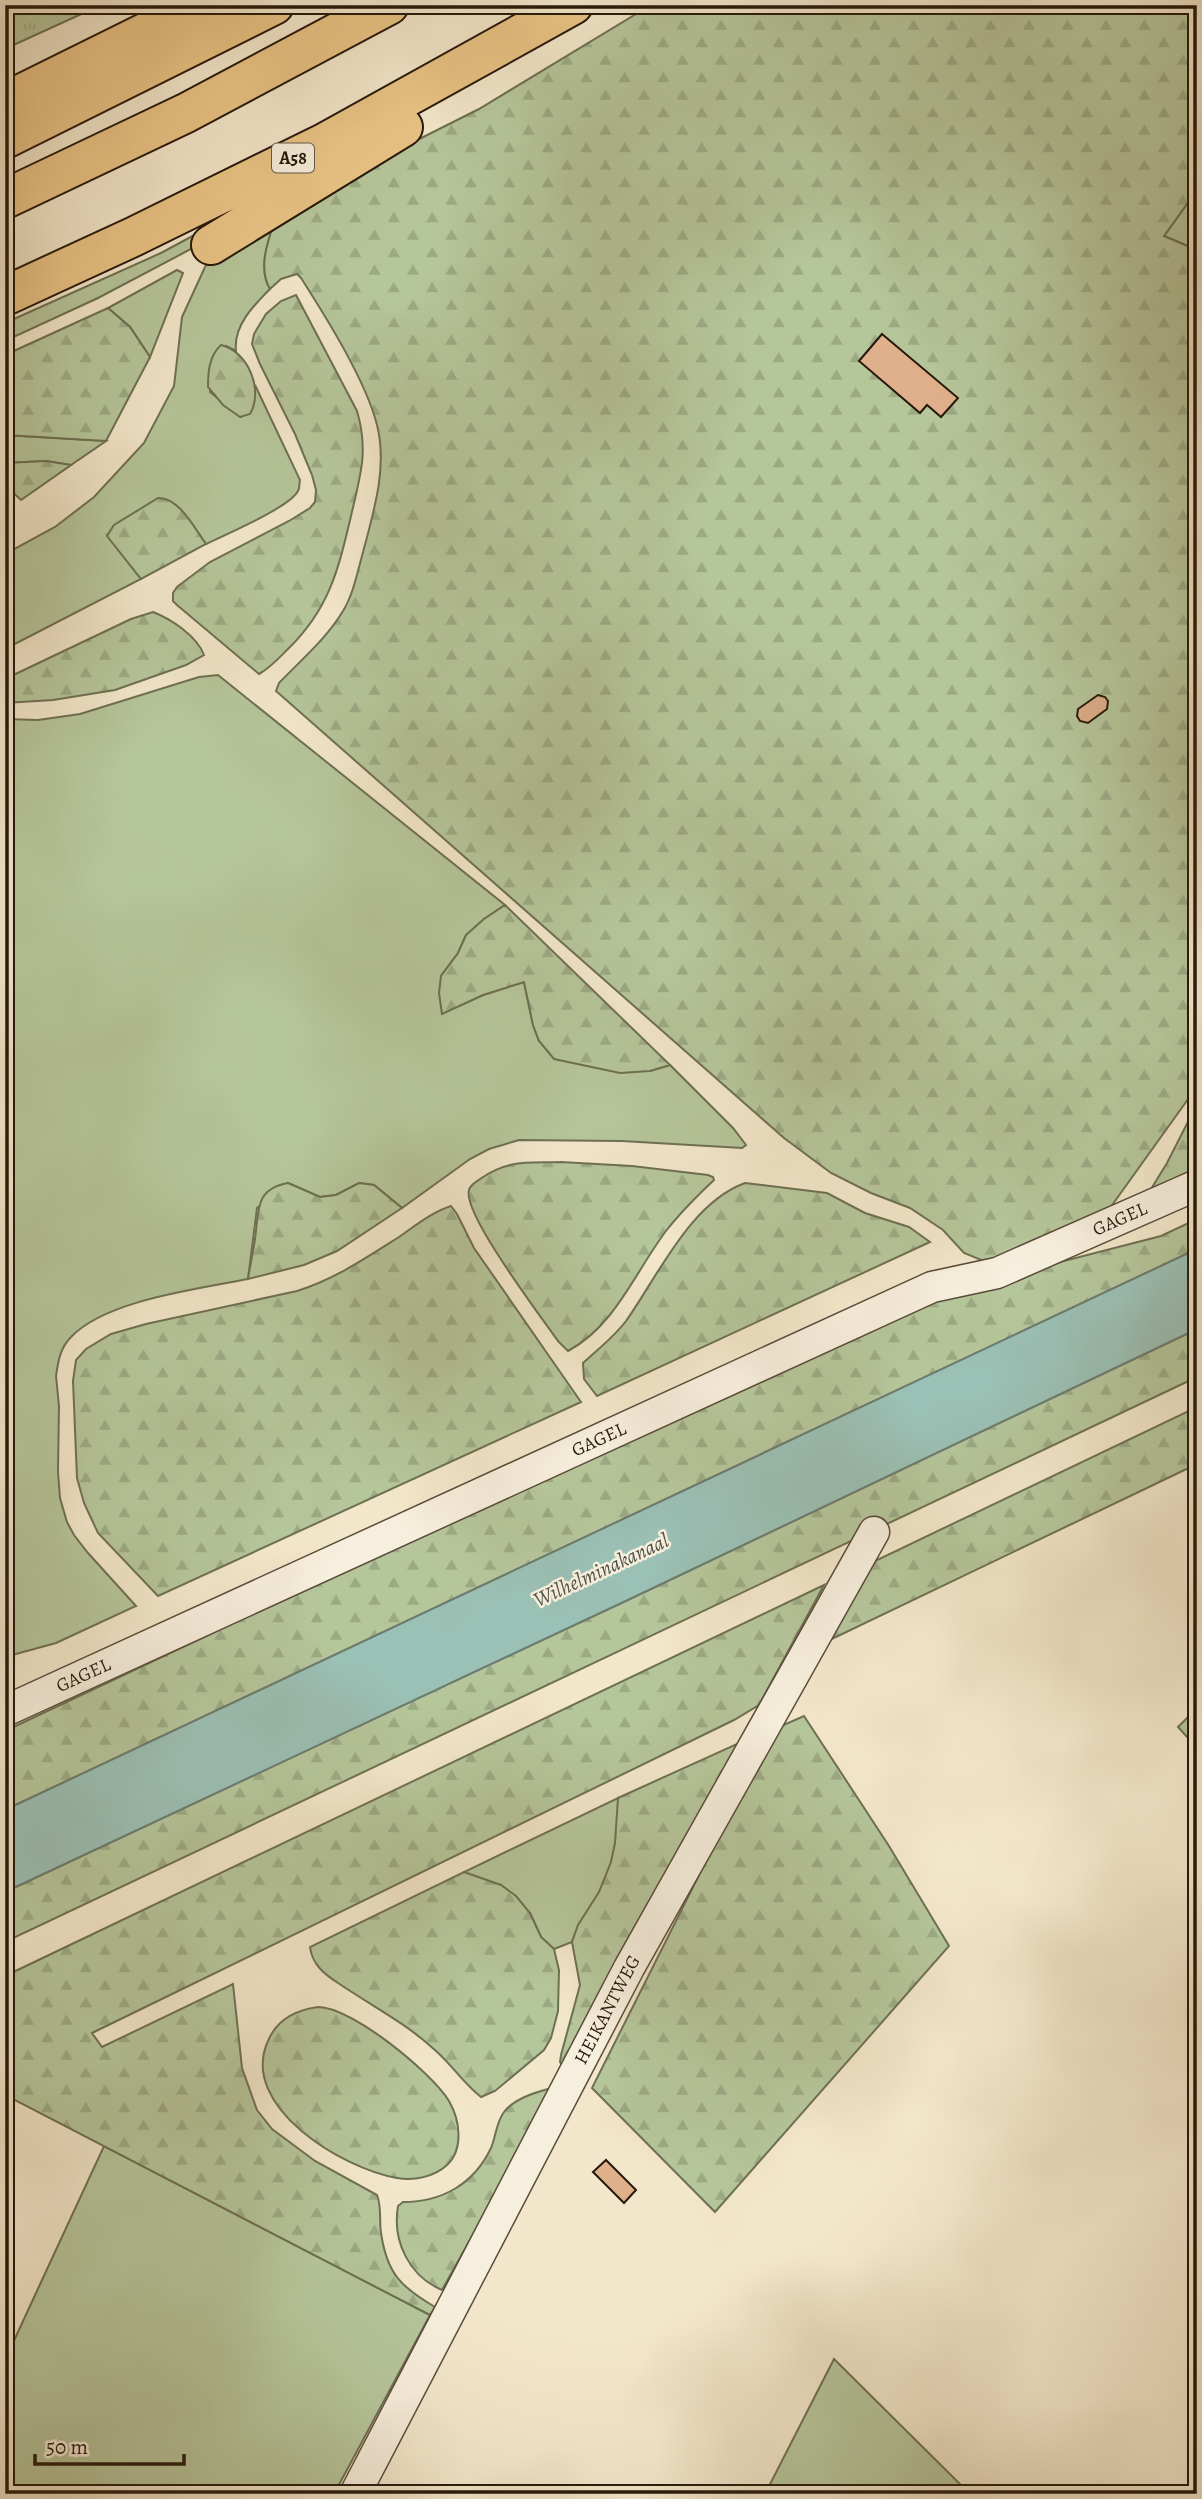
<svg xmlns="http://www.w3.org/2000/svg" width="1202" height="2499" font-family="Alegreya,serif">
<defs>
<pattern id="forest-firs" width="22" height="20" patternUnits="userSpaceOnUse" patternTransform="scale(1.75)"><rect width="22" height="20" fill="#b6c69b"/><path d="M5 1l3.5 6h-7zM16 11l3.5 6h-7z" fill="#9caa84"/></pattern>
<pattern id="park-tufts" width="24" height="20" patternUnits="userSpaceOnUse" patternTransform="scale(1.75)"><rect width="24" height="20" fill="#b6c69b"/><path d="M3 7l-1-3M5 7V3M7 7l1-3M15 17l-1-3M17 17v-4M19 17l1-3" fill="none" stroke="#9caa84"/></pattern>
</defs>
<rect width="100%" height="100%" fill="#f3e7cb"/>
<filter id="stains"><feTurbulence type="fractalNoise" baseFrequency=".00286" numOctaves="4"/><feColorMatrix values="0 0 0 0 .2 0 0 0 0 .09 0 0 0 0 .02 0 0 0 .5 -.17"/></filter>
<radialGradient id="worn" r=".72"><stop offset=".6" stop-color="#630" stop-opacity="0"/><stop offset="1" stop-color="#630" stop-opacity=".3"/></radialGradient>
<!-- grass -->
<path fill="#b6c69b" stroke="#6e7053" stroke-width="2" d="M1197 190V250L1164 236Z
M250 205 254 208 191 249 98 298 5 341V323L161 253Z
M278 210C271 234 256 265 270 289 254 305 233 326 236 351L226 346 210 392 241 417 254 403 255 385 300 480C299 484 300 488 298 491 290 507 225 535 206 544L174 504 107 535 141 579 5 649V554L55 527 94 497 144 443 174 386 182 317 205 267 216 252Z
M177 270 183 273 150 357 130 327 108 308Z
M5 435 106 441 71 465 46 461 5 463Z
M218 675 505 905 484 919 466 935 458 953 441 976 442 1013 483 995 524 982 533 1025 539 1041 650 1071 670 1065 733 1128 746 1145 742 1148 622 1141 519 1140 489 1149 470 1159 402 1208 374 1185 359 1183 336 1195 320 1197 288 1183 257 1208 248 1279C198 1289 106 1300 71 1337 60 1348 58 1362 56 1376L59 1406 58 1472 60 1498 67 1522 74 1535 88 1553 136 1606 56 1643 5 1657V719L38 720 80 714 199 677Z
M618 1798C619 1830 614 1865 598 1894 589 1910 577 1924 572 1942L554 1949 541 1937 530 1913 464 1872Z
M104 2146 430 2315 334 2494H5V2360Z
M834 2359 970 2494H765Z"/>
<!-- forest -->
<path fill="url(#forest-firs)" stroke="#6e7053" stroke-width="2" d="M651 5H1197V190L1164 236 1197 250V1052L1188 1063 1191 1095 1110 1208 986 1262 964 1253 943 1230 910 1208 871 1193 831 1173 784 1138 276 691 279 683C301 660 327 638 343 611 353 595 357 574 362 556 373 514 388 468 377 425 366 381 326 317 301 278L297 274 281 279 270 289C256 265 271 234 278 210L479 109Z
M296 295 357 411C369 452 360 476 351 516 338 571 329 609 288 649 279 658 270 668 259 674L177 605 173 601V593L177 587 210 562 289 521 310 508 315 502 316 490 312 475 295 434 260 364 252 344 254 334 266 314 281 301Z
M108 308 130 327 150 357 106 441 5 435V355Z
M221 345C248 351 264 390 250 414L240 417 223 405 208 387C208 372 209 356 221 345Z
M46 461 71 465 21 500 5 485V463Z
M158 498C179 497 195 529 206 544L141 579 107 536 114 525Z
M153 612C171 619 197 636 204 655L186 665 115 690 53 700 5 703V679L131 619Z
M505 905 670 1065 650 1071 620 1073 554 1059 539 1041 533 1025 524 982 483 995 442 1014 439 993 441 976 458 953 466 935 484 919Z
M1197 1104V1178L1148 1194 1167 1163Z
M561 1162 632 1166 708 1175 713 1177 714 1180C697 1196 680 1213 666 1231 635 1272 615 1326 568 1351L558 1341C542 1318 462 1213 469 1190 470 1185 476 1182 480 1179 508 1159 528 1163 561 1162Z
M288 1183 320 1197 336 1195 359 1183 374 1185 402 1208 337 1251 304 1265 248 1279C250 1266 253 1253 255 1239 259 1212 254 1189 288 1183Z
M745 1183 827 1193 865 1213 909 1227 930 1242 597 1396 584 1379 583 1363C597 1350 614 1337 626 1321 658 1276 690 1203 745 1183Z
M451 1206 457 1214 474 1248 581 1402 158 1596 98 1533 84 1503 77 1478 73 1381 76 1360 86 1349 111 1334 146 1324 297 1291C335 1279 366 1258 399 1237 415 1226 432 1212 451 1206Z
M1197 1219V1249L5 1810V1731L928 1296 1161 1236Z
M1197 1329V1377L5 1942V1892L632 1598Z
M1197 1407V1464L815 1647 852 1572Z
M824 1585 759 1705 734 1720 92 2033 102 2047 233 1984 242 2068 257 2110 272 2129 315 2161 377 2195C382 2208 379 2220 381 2233 387 2274 401 2287 435 2307L430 2315 5 2095V1976Z
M1197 1708V1748L1178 1727Z
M804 1716 889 1846 949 1946 715 2212 592 2088 772 1730Z
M739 1743 566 2071 560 2062 561 2055 580 1985 572 1942 578 1925 599 1892 611 1862 615 1843 618 1798Z
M464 1872 501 1885 516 1896 530 1913 541 1937 554 1949 559 1970 558 2011 551 2038 544 2050 495 2091 481 2097C464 2084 452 2065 436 2051 406 2023 372 2006 338 1983 324 1974 312 1964 310 1947Z
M318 2007C352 2007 431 2072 449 2101 460 2120 464 2149 447 2165 434 2177 414 2181 397 2178 343 2169 238 2106 268 2041 277 2019 296 2010 318 2007Z
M548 2089 552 2093 442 2290C409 2276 392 2241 398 2206L403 2202C442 2202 474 2184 491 2148 496 2136 496 2123 504 2112 514 2099 533 2093 548 2089Z"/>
<!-- park -->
<path fill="url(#park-tufts)" stroke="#6e7053" stroke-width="2" d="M5 5H101L5 49Z"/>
<!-- water -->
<path fill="#9bc0b5" stroke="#6c7d71" stroke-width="2" d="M1197 1249V1329L632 1598 5 1892V1810Z"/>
<!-- building -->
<path fill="#dfb08b" stroke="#26190b" stroke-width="2" d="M882 334 958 398 941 417 927 405 920 413 859 361Z
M1098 695 1105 697 1108 701 1107 709 1088 723 1080 721 1077 716 1078 709Z
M606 2160 636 2190 624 2203 593 2172Z"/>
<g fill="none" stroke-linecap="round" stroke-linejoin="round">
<defs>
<g id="minor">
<path id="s1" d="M5 1711 932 1287 997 1273 1197 1185"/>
<path id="s2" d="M355 2494 629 1968 874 1532"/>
</g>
<path id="highway" d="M5 102 201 5
M5 139 274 5
M5 199 186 113 389 5
M211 245 403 127
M5 296 133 237 324 143 573 5"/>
</defs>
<!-- minor casing -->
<use href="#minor" stroke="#594c3b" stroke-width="33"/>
<!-- highway casing -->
<use href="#highway" stroke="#26190b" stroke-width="42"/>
<!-- minor -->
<use href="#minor" stroke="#f7efdd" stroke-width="30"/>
<!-- highway -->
<use href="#highway" stroke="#eac486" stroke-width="38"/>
</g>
<g text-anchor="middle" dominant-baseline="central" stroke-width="5" stroke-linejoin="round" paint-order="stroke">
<!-- shield labels -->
<rect fill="#f7efdd" stroke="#65594a" stroke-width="2" x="272" y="143.5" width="42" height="29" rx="5"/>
<g font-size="18" font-weight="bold" fill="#26190b">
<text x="293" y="158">A58</text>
</g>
<!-- street labels -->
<g font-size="19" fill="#26190b" stroke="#f7efdd">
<text stroke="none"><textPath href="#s1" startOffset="1220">GAGEL</textPath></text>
<text stroke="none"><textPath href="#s1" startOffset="653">GAGEL</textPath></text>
<text stroke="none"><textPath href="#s1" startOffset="86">GAGEL</textPath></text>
<text stroke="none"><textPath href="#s2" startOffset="546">HEIKANTWEG</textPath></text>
</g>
<!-- water labels -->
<g font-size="21" font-style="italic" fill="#4f5346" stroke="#f7efdd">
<text transform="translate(601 1570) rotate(-25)">Wilhelminakanaal</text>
</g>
</g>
<!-- margin -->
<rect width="1202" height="2499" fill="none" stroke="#f3e7cb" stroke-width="28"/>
<rect x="7" y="7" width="1188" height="2485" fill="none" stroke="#26190b" stroke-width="3.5"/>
<rect x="14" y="14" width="1174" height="2471" fill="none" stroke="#26190b" stroke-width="2"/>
<!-- scale -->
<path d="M35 2454v10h149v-10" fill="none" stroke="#26190b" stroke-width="3.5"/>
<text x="46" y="2454" font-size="21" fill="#26190b" stroke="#f7efdd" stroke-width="5" paint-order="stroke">50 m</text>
<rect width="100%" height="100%" filter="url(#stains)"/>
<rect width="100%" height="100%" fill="url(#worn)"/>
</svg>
